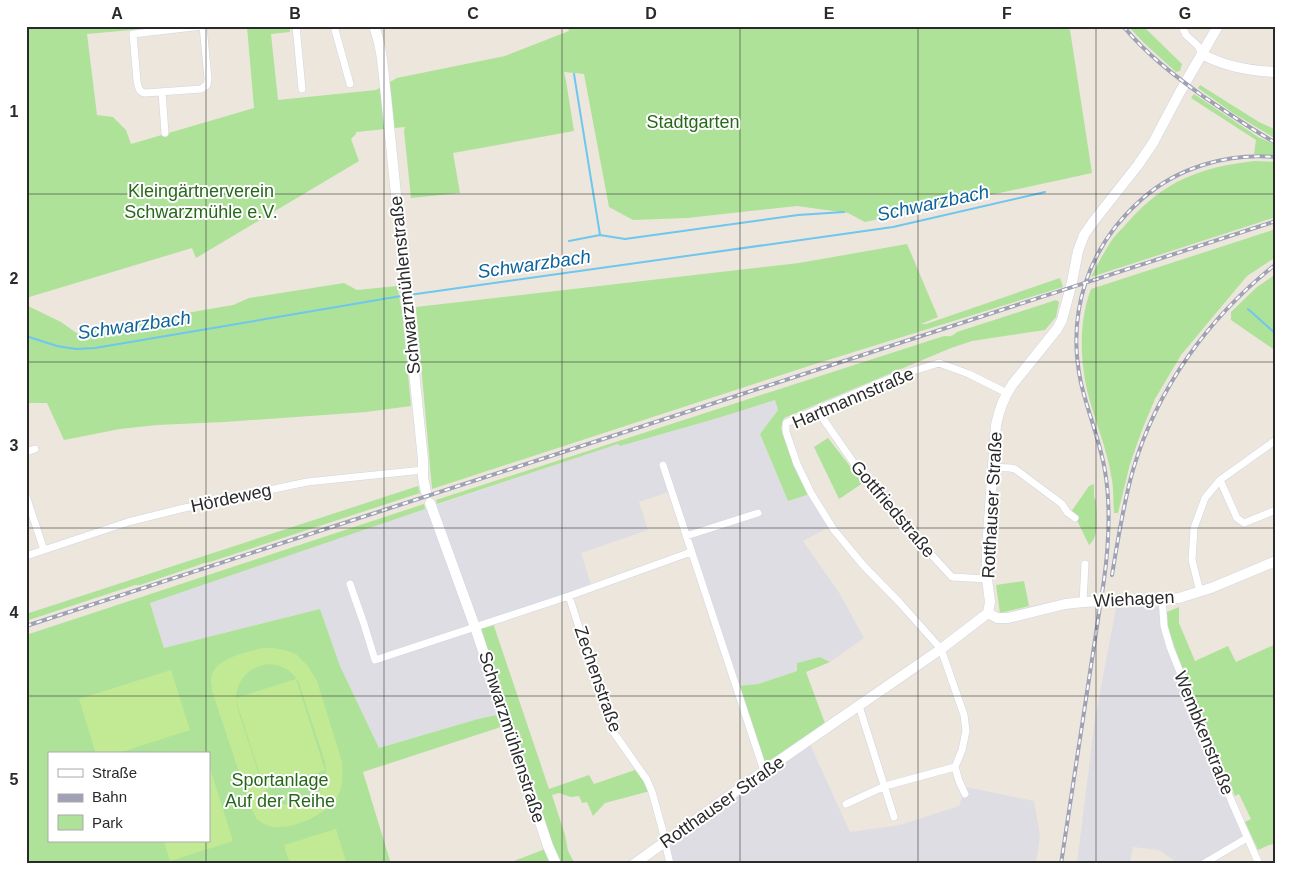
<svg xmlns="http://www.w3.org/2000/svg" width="1302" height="890" font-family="Helvetica,sans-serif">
<rect width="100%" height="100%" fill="#ece6dc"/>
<!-- industrial -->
<path fill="#dfdde4" d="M775 400 778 410 760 434 788 501 810 494 831 526 803 541 840 594 864 638 830 662 820 657 797 663V671L758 684 737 686 688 537 757 514 760 510 687 534 672 491 639 502 648 530 581 553 592 587 477 625 501 714 478 719 379 748 340 666 320 609 164 648 150 602 619 443 620 446 718 418Z
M1160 606 1161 625 1245 837 1201 864H1179L1159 850 1133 847 1130 864H1077L1095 719 1116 608Z
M809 742 850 832 900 825 959 806 966 787 1034 801 1040 836 1036 864H672L666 843Z"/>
<!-- green -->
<path fill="#aee299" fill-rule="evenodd" d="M26 26H176L87 34 97 115 113 117 126 130 131 144 254 108 247 27 289 26 290 32 271 34 278 100 376 90 397 78 505 56 569 31 567 26H1062L1070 30 1092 173 865 222 848 213 797 206 687 218 633 220 609 207 584 74 564 72 566 81 574 131 453 153 460 193 411 198 404 131 405 127 356 132V134L351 139 359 161 196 258 192 248 26 298Z
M1128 26H1143L1182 64 1180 71 1176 72 1144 43Z
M1200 85 1259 122 1276 130V139L1233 113 1198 88Z
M1194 94 1258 137 1276 145V156L1254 154 1256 140 1191 98Z
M1255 161 1276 162V217L1091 277C1097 265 1103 254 1110 243 1114 236 1122 229 1127 223 1164 181 1200 167 1255 161Z
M1276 229V257L1247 276 1181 355 1155 399 1142 430 1130 464 1118 513H1114C1113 501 1114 487 1111 475 1107 449 1096 424 1089 398 1080 363 1078 323 1091 289Z
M907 244 938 317 921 324H926L1060 278 1063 287 812 365 432 489 416 307 799 263Z
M1276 274V351L1231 320V312L1257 287Z
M344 283 357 290 397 286 402 311 411 406 366 412 224 422 157 425 120 429 64 440 47 403H26V305L61 322 78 334 133 324 175 315 233 305 249 298Z
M1056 300 1059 302 1056 317 1045 330 972 341 951 348 784 418 781 428 810 494 788 501 760 434 778 410 775 400 718 418 620 446 618 444 437 504 436 500 944 336C950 337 953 336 957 332Z
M828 438 863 483 839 499 814 447Z
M1094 484V497L1096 501C1096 514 1100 537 1089 545L1074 514 1071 512 1089 486Z
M418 486 420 493 210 562 204 563 196 566 140 585H135L26 621V614Z
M424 504 425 509 150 603 164 648 320 609 340 666 379 748 478 719 501 714 504 726 363 772 391 864H26V635ZM49 754H209V841H49Z
M1024 581 1029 606 1000 613 996 585Z
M1179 607V623L1195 661 1228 646 1236 662 1276 644V844L1269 845 1258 850 1245 822 1251 819 1239 794 1235 796 1193 700 1168 628 1167 612Z
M493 623 549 789 589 775 594 784 638 769 650 791 605 803 593 816 587 802 582 803 579 796 571 797 559 793 552 795 565 835 568 851 575 864H558L476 628Z
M820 657 830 662 806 672 826 726 765 768 737 686 758 684 797 671V663Z
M548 848 551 864H506Z"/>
<!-- pitch -->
<path fill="#c2ea94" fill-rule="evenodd" d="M262 648H272L284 650 296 654 308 666 317 681 342 762C343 774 343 789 336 799 322 818 277 839 257 819 254 815 252 809 250 805L212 691C212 687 211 683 211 679 213 658 245 653 262 648ZM269 664C283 665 292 670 299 683L325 762C333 799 287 821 266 791 260 783 258 771 255 762 249 742 241 722 236 702V700L265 790 325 770 296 679 236 698C237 679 250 666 269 664Z
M171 670 190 730 115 754H96L79 699Z
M209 765 233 841 170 861 164 841H209Z
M336 829 346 862 341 864H290L284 845Z"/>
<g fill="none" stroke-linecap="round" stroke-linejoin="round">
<!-- stream -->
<path stroke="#6fc6ee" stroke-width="2" d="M574 74 600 235
M569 241 600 235 625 239 798 215 844 212
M409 295 893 227 1045 192
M1248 309 1276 334
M26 336 57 346 76 349 95 348 401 296"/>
<defs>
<path id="street" d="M202 26 133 34 137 81C138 87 139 92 145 93L201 89 207 85 208 79 203 26
M296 26 302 89
M334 26 350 84
M1182 26 1186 35 1198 46 1202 54
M162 92 165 133
M817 410 858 469 905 526 952 577 987 579
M26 452 35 449
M663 465 764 771
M993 467 1010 468 1015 469 1062 504 1067 512 1075 518
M1220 480 1237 518 1244 523 1276 510
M26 496 44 550
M686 536 758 513
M26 556 128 522 180 509 307 482 423 470
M350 584 364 624 375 660 569 596 691 552
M1200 592 1192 560 1194 528 1205 498 1220 480 1276 440
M569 596 612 730 647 780 652 792 662 828 665 842 670 864
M1162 599 1164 626 1170 647 1231 800 1259 864
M1083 602 1085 564
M859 706 894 817
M965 794 959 781 955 767 962 750 966 731 964 715 941 649 900 603 863 565 834 530 811 493 797 464 786 432V423L891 378 939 363 969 374 1007 393
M846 804 885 786 955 767
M1203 864 1247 838"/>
<path id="secondary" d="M374 26C383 50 383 72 386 96L423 460V478L426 492
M1202 54C1223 66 1252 71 1276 72
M430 503 475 627 548 846 556 864
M988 613 997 618H1008L1065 604 1083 602 1179 598 1211 588 1276 561
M634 864 764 771 941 649 988 613 990 602 987 579V548L996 425C999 410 1004 397 1012 385L1057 329 1062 320 1072 282 1078 251 1084 235 1093 222 1138 165 1153 143 1180 92 1218 26"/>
</defs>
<!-- street casing -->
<use href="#street" stroke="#d1d4e3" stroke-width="8"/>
<!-- secondary casing -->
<use href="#secondary" stroke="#d1d4e3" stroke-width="11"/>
<!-- street -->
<use href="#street" stroke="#fff" stroke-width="7"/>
<!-- secondary -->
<use href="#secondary" stroke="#fff" stroke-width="10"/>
<defs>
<path id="rail" d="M1123 26C1146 54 1175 76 1204 97 1228 113 1251 129 1276 143
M1112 575C1118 540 1123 505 1133 470 1157 388 1209 317 1276 264
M26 626 1276 221
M1061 864 1104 580C1109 543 1111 507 1105 471 1100 441 1088 413 1081 383 1066 313 1088 246 1142 199 1178 167 1228 153 1276 157"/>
</defs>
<!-- rail casing -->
<use href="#rail" stroke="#9fa1b4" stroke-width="4"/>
<!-- rail -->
<use href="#rail" stroke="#fff" stroke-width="2" stroke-dasharray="5.5" stroke-linecap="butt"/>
</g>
<!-- grid -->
<path fill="none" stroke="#2a2a2a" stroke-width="1" stroke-opacity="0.55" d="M206 26V754M384 26V864M562 26V864M740 26V864M918 26V864M1096 26V864M26 194H1276M26 362H1276M26 528H1276M26 696H1276M206 841V864"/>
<g text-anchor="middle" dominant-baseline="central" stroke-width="4" stroke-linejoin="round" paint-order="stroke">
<!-- park labels -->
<g font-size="18" fill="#27671a" stroke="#fff">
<text x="693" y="122">Stadtgarten</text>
<text x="201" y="191">Kleingärtnerverein<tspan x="201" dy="21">Schwarzmühle e.V.</tspan></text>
<text x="280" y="780">Sportanlage<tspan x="280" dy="21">Auf der Reihe</tspan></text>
</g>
<!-- street labels -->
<g font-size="18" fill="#2a2a2a" stroke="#fff">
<text transform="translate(405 285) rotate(-96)">Schwarzmühlenstraße</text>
<text transform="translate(853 398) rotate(-23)">Hartmannstraße</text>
<text transform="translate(231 498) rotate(-12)">Hördeweg</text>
<text transform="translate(992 505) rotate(-87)">Rotthauser Straße</text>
<text transform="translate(893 509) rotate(50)">Gottfriedstraße</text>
<text transform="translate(1134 599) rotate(-3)">Wiehagen</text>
<text transform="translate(598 679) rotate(71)">Zechenstraße</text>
<text transform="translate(1204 733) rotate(68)">Wembkenstraße</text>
<text transform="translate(512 737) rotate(72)">Schwarzmühlenstraße</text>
<text transform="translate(722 802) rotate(-35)">Rotthauser Straße</text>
</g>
<!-- water labels -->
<g font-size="19" font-style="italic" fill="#0e639a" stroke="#fff">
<text transform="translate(933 203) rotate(-12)">Schwarzbach</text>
<text transform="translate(534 264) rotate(-8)">Schwarzbach</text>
<text transform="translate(134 325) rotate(-8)">Schwarzbach</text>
</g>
</g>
<!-- border -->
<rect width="1302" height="890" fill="none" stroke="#ffffff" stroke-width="55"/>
<!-- legend -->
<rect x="48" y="752" width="162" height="90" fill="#ffffff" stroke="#aaaaaa"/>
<rect x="58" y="769" width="25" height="8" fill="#ffffff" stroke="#aaaaaa"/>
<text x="92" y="778" font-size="15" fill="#2a2a2a">Straße</text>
<rect x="58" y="794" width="25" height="8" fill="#9fa1b4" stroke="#aaaaaa"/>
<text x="92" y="802" font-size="15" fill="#2a2a2a">Bahn</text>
<rect x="58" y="815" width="25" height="15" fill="#aee299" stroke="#aaaaaa"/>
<text x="92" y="828" font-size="15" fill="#2a2a2a">Park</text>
<rect x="28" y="28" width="1246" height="834" fill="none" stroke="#2a2a2a" stroke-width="2"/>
<g font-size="16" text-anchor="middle" font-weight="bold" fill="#2a2a2a">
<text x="117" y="19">A</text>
<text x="295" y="19">B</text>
<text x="473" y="19">C</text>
<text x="651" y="19">D</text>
<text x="829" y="19">E</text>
<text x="1007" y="19">F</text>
<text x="1185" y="19">G</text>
<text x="14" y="117">1</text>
<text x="14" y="284">2</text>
<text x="14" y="451">3</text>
<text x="14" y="618">4</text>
<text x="14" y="785">5</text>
</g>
</svg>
